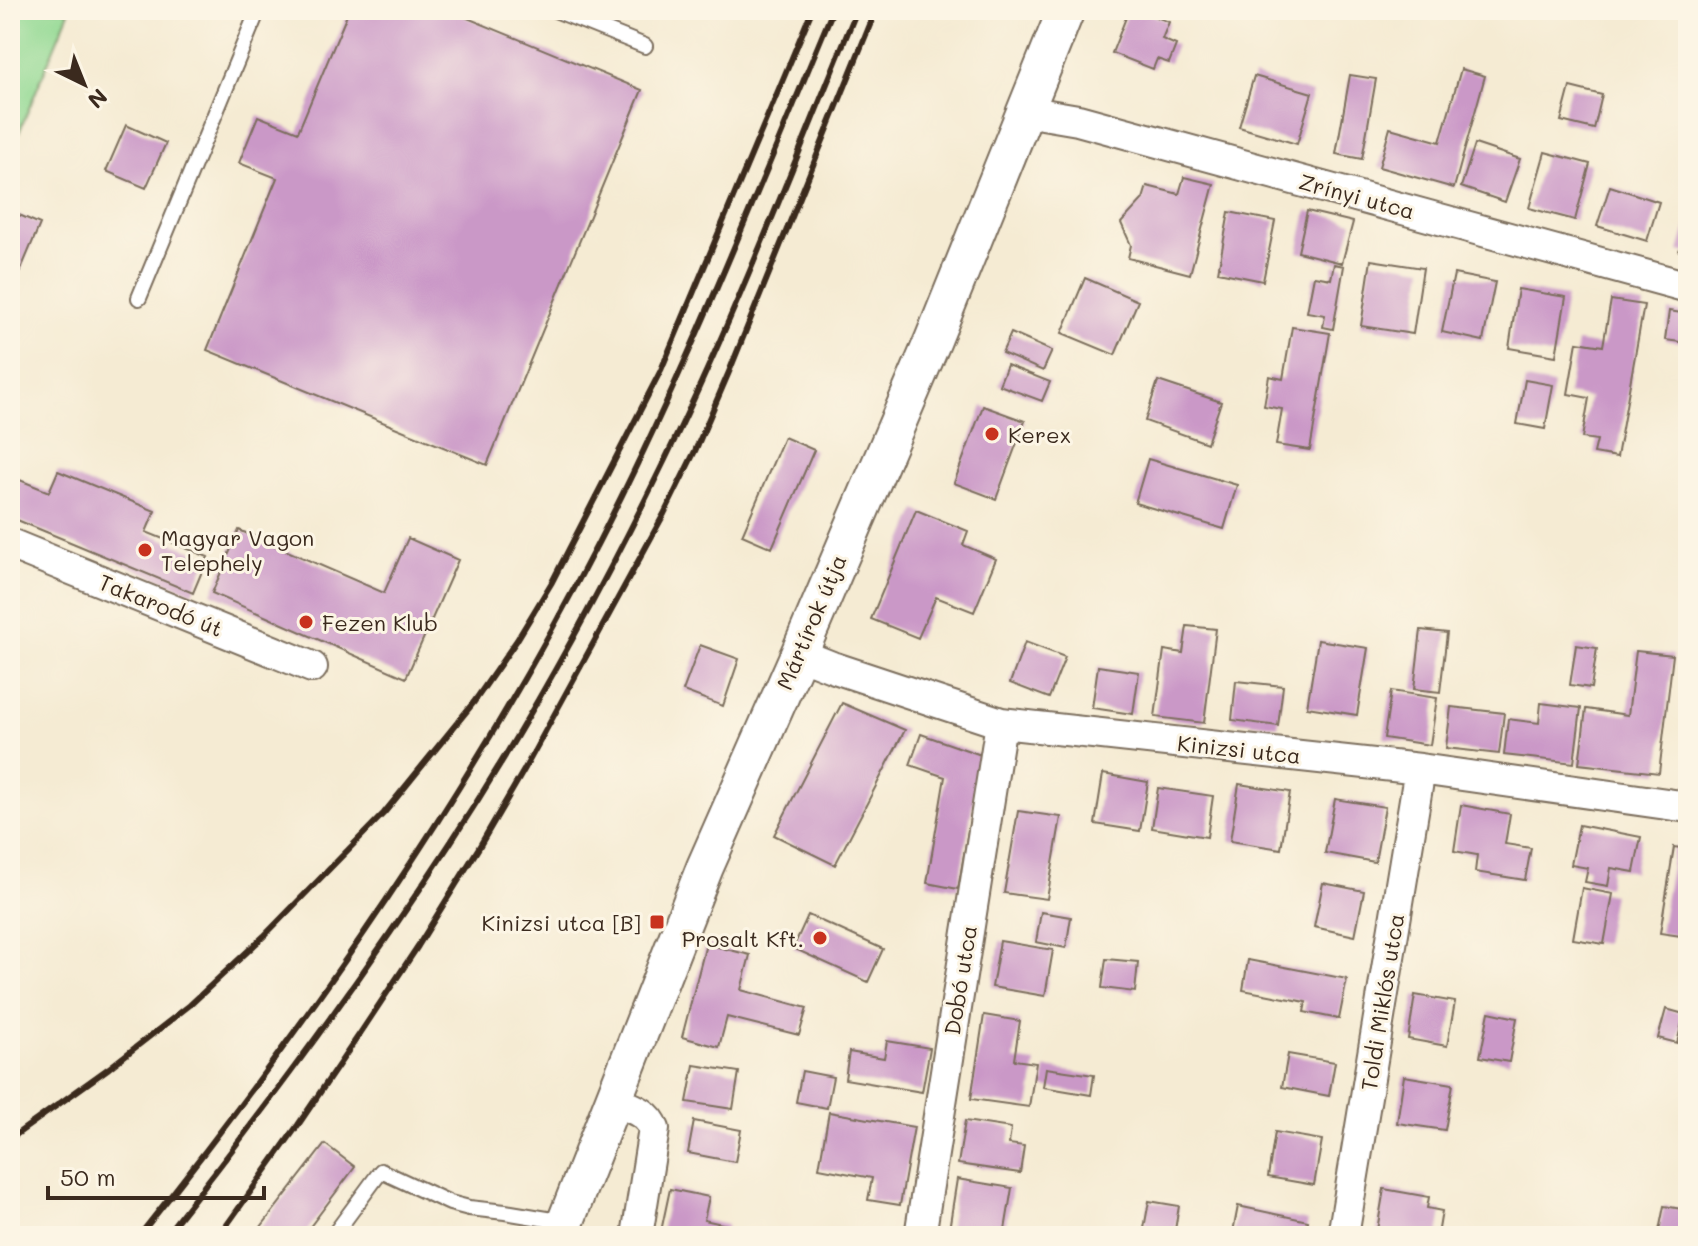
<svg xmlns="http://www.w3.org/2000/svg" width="1698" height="1246" font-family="Mali,sans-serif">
<rect width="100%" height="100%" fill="#fcf5e5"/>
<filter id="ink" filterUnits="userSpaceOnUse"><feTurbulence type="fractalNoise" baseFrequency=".0125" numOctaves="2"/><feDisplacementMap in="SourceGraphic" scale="16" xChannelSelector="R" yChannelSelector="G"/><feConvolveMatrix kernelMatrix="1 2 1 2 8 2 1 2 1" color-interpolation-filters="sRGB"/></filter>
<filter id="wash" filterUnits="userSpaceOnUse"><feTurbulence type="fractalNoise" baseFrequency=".006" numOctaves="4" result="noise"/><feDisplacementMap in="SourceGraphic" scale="32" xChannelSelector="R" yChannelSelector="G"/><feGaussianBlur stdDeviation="1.8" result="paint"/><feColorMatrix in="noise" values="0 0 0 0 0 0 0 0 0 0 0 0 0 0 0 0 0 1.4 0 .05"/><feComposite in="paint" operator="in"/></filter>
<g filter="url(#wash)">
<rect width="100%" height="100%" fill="#f5ebd3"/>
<!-- green -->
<path fill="#92d993" stroke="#668258" stroke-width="2" d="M10 10H63L69 12 10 154Z"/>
<g id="blocks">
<!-- building -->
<path fill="#ca98c7" d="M349 10H448L642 90 487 465 207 350 277 178 239 163 258 116 298 132Z
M1129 10H1139L1169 22 1162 39 1176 45 1169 63 1157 59 1153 69 1112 53Z
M1461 69 1485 76 1454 188 1379 167 1390 128 1440 142Z
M1350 75 1376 79 1362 159 1336 154Z
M1254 76 1312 93 1297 144 1239 127Z
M1570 87 1602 95 1594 129 1561 121Z
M126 125 166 143 146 188 106 171Z
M1475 144 1520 159 1505 202 1461 187Z
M1545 152 1590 164 1575 220 1529 208Z
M1184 177 1214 184 1190 274 1128 258 1131 245 1121 223 1143 199 1147 186 1179 194Z
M1610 186 1659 202 1647 241 1597 226Z
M10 211 40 224 16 281 10 279Z
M1307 211 1353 222 1342 263 1298 252Z
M1229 212 1275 221 1263 281 1218 272Z
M1687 224H1688V253L1679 251Z
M1371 260 1423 268 1413 334 1361 326Z
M1334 264 1344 266 1333 329 1323 327 1325 315 1307 312 1314 276 1331 279Z
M1454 274 1495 282 1483 341 1442 332Z
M1085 278 1138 301 1115 355 1062 333Z
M1518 289 1566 297 1556 356 1509 348Z
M1611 300 1644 305 1617 457 1594 453 1597 440 1582 438 1589 398 1568 394 1577 342 1603 346Z
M1669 311 1688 314V343L1665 340Z
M1292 327 1330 333 1310 450 1276 445 1282 409 1264 406 1269 376 1283 379Z
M1011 333 1052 351 1043 371 1002 353Z
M1007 365 1050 382 1042 401 999 385Z
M1686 371H1688V404L1681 403Z
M1525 380 1553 385 1545 429 1517 424Z
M1158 381 1221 402 1207 443 1145 421Z
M983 406 1025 421 996 499 954 483Z
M784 437 814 450 772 548 742 535Z
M1148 459 1237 485 1224 529 1135 503Z
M58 471 155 511 146 532 208 557 193 593 10 517V476L49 492Z
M916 510 968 531 963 545 996 559 974 612 936 597 918 638 871 619Z
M239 530 384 593 408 538 458 560 406 678 212 593Z
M1187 626 1216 629 1204 723 1155 717 1164 650 1183 653Z
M1421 630 1447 633 1440 692 1414 689Z
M1318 640 1368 648 1357 715 1307 707Z
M1025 642 1065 657 1049 698 1010 683Z
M700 645 739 659 723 706 683 691Z
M1576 645 1597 648 1591 688 1570 685Z
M1636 651 1673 655 1659 773 1579 764 1586 709 1628 715Z
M1098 666 1139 672 1133 714 1092 708Z
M1236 681 1283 686 1278 726 1232 720Z
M1391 691 1437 698 1430 745 1384 738Z
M842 703 905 730 835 865 774 835Z
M1541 703 1581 708 1574 763 1504 755 1508 719 1539 723Z
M1451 707 1504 713 1499 754 1446 748Z
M921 734 981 755 958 889 927 883 945 777 910 765Z
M1103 774 1148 782 1140 831 1095 824Z
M1239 784 1290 792 1281 849 1230 841Z
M1158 788 1213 796 1207 837 1152 828Z
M1335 799 1385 807 1375 862 1325 853Z
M1461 805 1510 814 1505 844 1531 848 1525 880 1475 872 1477 855 1454 851Z
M1018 811 1061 817 1047 899 1004 893Z
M1579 825 1641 837 1634 872 1611 868 1608 886 1585 882 1588 868 1571 865Z
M1674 847 1688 849V937L1660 933Z
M1323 883 1364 891 1355 936 1314 927Z
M1582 888 1613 894 1604 944 1573 939Z
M1041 912 1071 917 1066 948 1036 942Z
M808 915 883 949 868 982 793 948Z
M1000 941 1053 950 1045 996 992 987Z
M706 944 750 955 741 990 807 1008 799 1035 727 1017 719 1047 682 1037Z
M1106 959 1138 962 1135 992 1102 988Z
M1248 960 1347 979 1339 1019 1304 1012 1306 1002 1243 990Z
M1415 995 1455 1002 1447 1046 1408 1039Z
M1666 1009 1684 1014 1677 1043 1658 1038Z
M1489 1012 1517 1018 1509 1062 1480 1057Z
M984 1015 1020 1021 1014 1060 1036 1063 1029 1107 971 1099Z
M887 1041 930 1048 922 1092 845 1079 849 1052 884 1058Z
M1288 1054 1335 1062 1329 1096 1282 1087Z
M694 1065 739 1072 733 1109 687 1102Z
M1046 1068 1094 1075 1091 1095 1043 1087Z
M802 1071 833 1077 827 1108 796 1102Z
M1404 1076 1453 1084 1445 1130 1397 1123Z
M829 1112 914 1127 900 1205 868 1200 872 1178 819 1168Z
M694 1121 741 1130 735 1162 688 1153Z
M965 1121 1011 1128 1009 1144 1024 1146 1020 1173 958 1164Z
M1275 1132 1322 1140 1314 1185 1268 1177Z
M325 1144 355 1167 303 1236H254Z
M957 1179 1012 1188 1004 1236H948Z
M670 1189 709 1197 704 1220 727 1225 725 1236H660Z
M1384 1189 1429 1197 1427 1208 1442 1211 1438 1235 1424 1233V1236H1376Z
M1149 1201 1179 1206 1174 1236 1143 1234Z
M1238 1206 1308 1221 1305 1236H1250L1233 1232Z
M1664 1206 1688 1210V1236H1658Z"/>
</g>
</g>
<g filter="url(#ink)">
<use href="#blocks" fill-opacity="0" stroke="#7c6e5d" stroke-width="2"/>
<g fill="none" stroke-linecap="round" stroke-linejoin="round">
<defs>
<path id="service" d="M555 10 645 46
M139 298 258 10
M333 1236 381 1171 450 1203 469 1208 505 1212 565 1222"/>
<path id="minor" d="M1025 111 1078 120 1688 287
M10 544 312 667
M799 654 832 667 1001 723 1420 769 1688 807
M612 1100C628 1107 648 1111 654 1129L637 1236
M920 1236 1001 723
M1343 1236 1420 769"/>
<path id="tertiary" d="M560 1236 705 867 799 654 933 340 1066 10"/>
</defs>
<!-- service casing -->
<use href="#service" stroke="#7c6e5d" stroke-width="18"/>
<!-- minor casing -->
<use href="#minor" stroke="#7c6e5d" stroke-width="34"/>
<!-- tertiary casing -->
<use href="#tertiary" stroke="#7c6e5d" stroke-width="40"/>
<!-- service -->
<use href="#service" stroke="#fff" stroke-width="14"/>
<!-- minor -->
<use href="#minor" stroke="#fff" stroke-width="30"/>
<!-- tertiary -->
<use href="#tertiary" stroke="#fff" stroke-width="36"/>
<!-- rail -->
<path stroke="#3b2a1e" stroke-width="6" d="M10 1139 109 1068 190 1005 264 936 384 813 474 702 517 640 552 582 661 370 812 10
M139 1236C312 1019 471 790 598 543 687 370 758 189 833 10
M165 1236C265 1110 361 980 449 845 525 729 594 604 655 480 731 327 792 168 857 10
M219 1236 298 1125 361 1032 418 946 478 849 524 770 664 514 695 451 729 372 876 10"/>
</g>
</g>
<!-- markers -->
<g fill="#c8321e" stroke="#fcf5e5" stroke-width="3">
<circle cx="992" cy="434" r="8"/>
<circle cx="145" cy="550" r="8"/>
<circle cx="306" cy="622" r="8"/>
<rect x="649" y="914" width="16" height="16" rx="4"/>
<circle cx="820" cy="938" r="8"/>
</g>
<g text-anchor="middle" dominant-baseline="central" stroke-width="6" stroke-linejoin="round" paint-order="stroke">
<!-- street labels -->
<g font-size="22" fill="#3b2a1e" stroke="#fcf5e5">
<text transform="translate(1357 196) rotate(15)">Zrínyi utca</text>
<text transform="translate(161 605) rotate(22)">Takarodó út</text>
<text transform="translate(811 622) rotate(-67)">Mártírok útja</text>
<text transform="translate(1239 749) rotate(6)">Kinizsi utca</text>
<text transform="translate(960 980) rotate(-81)">Dobó utca</text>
<text transform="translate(1382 1002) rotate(-81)">Toldi Miklós utca</text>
</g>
<!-- poi labels -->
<g font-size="22" fill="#3b2a1e" stroke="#fcf5e5" text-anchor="start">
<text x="1008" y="434">Kerex</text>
<text x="161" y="537">Magyar Vagon<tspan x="161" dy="25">Telephely</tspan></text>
<text x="322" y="622">Fezen Klub</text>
<text x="641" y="922" text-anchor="end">Kinizsi utca [B]</text>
<text x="804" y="938" text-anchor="end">Prosalt Kft.</text>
</g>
</g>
<!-- margin -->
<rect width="1698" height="1246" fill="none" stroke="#fcf5e5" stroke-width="40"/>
<!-- north arrow -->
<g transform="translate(84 84) rotate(137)" stroke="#fcf5e5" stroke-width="6" paint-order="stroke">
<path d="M0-6L14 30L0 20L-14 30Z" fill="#3b2a1e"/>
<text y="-12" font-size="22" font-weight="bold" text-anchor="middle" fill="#3b2a1e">N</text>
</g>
<!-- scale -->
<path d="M48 1186v12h216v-12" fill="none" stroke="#3b2a1e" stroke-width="4"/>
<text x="60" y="1186" font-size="24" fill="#3b2a1e" stroke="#fcf5e5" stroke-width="6" paint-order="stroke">50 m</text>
</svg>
